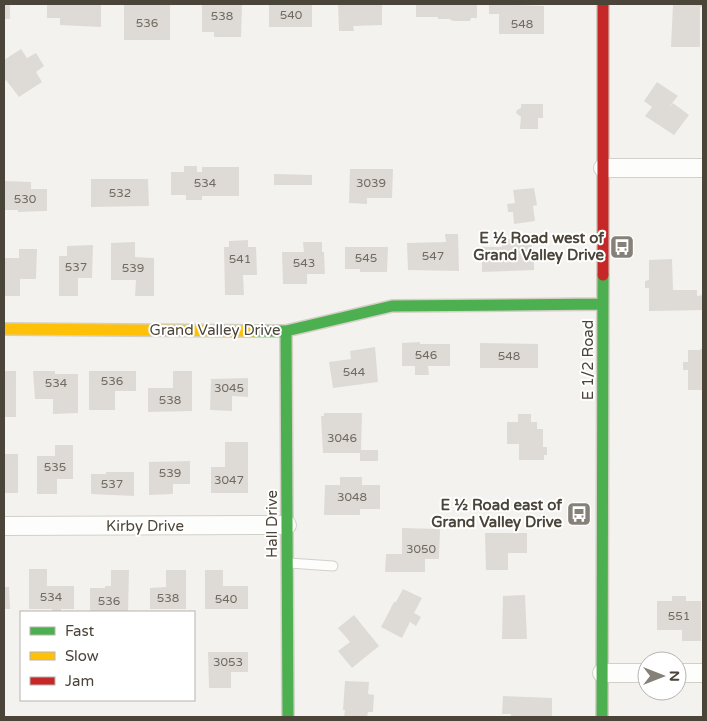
<svg xmlns="http://www.w3.org/2000/svg" width="707" height="721" font-family="'Varela Round',sans-serif">
<rect width="100%" height="100%" fill="#f4f2ee"/>
<!-- building -->
<path fill="#dedbd6" d="M4 4H10V19H4Z
M47 4H101V27L60 25V18H47Z
M124 4H170V40H124Z
M202 4H242L241 37H214V32H202Z
M269 4H312V27H269Z
M338 4H382V25L353 26 354 31H339Z
M416 4H477V18H471L470 21H453L449 19H438V17H416Z
M489 4 544 6V34H499V14H489Z
M673 4H703V7H700V47H671Z
M21 49 27 58 36 53 44 66 36 72 42 82 19 97 6 80 4 82V60Z
M657 82 678 96 668 108 673 103 689 115 674 135 645 116 652 107 644 101Z
M521 104H543V118H538V129H520L521 117 516 113 517 110 521 108Z
M184 166H197V172H202V167H239V196H202V200H186V195H171V172H184Z
M350 169H393L392 198H367V204L349 203Z
M274 174 312 175V185H274Z
M91 179H148L149 206 91 207Z
M4 181 31 182V189H47V211L18 212V210H4Z
M534 188 537 205 533 206 535 221 514 224 513 212H508L507 204 515 203 513 190Z
M445 234H458L459 271 408 270 407 243 446 242Z
M502 239H518V245H532V248H534V270L482 272V247H502Z
M248 240V247H256L257 275H243L244 295H225L224 247H229V241Z
M135 242V257L154 258V296H135L136 280H111V243Z
M303 242H322V252H324L325 274H307V284H283L282 252H304Z
M93 245 92 278H78V296H59V256H67V246Z
M345 247H388L387 272H360V269H345Z
M19 249H37L36 279H20V296H4V258H19Z
M672 259 673 290H697V296L703 295V310L649 311V288H645V281L649 280V260Z
M420 342V344H450V366H428L429 375H415V366H402V343Z
M480 343 538 344V368H480Z
M375 347 378 382 333 388 329 362 351 359 350 351Z
M700 349H703V390H688V370H683V362H688V350H700Z
M4 371H16V417H4Z
M33 371H55V374H78V413L53 414V399H35Z
M89 371H136V391H115V410H89Z
M173 371H192V411L148 412V388H173Z
M248 378V397L232 396V411L210 410 211 379Z
M324 413H362L361 450H378V461H360V453H323L321 416H324Z
M518 414H531V422H537V429H543V447H547V455H544V460H519V444H507V422H518Z
M225 442H248V493H211V467H225Z
M55 445H73V479H57V494H37V456H55Z
M4 454H18V493H4Z
M190 461V484H173V494L149 495V462Z
M106 472H134V496L91 494V474H106Z
M340 477H362V485H380V509H360V515H324L325 485H340Z
M402 528 440 529 439 559H425V572H385L386 554H402Z
M485 533H527V553H508V570H486Z
M29 569H47V586H74V609H61V612H52V609H29Z
M111 570H129L128 612H90V588H105V586H111Z
M166 570H186V609H150V588L166 587Z
M205 570H223V586H248V609H205Z
M4 587H9L10 609H4Z
M403 589 422 598 414 613 421 617 416 626 410 622 402 638 381 627 394 602H396Z
M525 595 527 639H502L503 596Z
M672 596H686V601H701V641H682V630H657V601H672Z
M354 615 379 646 352 668 338 651 350 642 338 628Z
M208 652H248V672H231V688H209Z
M345 681 369 682 368 694 374 695 373 712H368L367 717H344L345 710H343Z
M503 696 552 698V717H511V714H502Z"/>
<g fill="none" stroke-linecap="round" stroke-linejoin="round">
<defs>
<path id="lane" d="M289 563 333 566"/>
<path id="street" d="M603 168H703
M4 526 287 525
M602 673H647
M677 673H703"/>
<path id="fast" d="M253 331H286L392 306 603 304
M286 331 288 717
M602 717 603 275"/>
<path id="slow" d="M4 329 253 331"/>
<path id="jam" d="M603 275V4"/>
</defs>
<!-- lane casing -->
<use href="#lane" stroke="#d2d0cb" stroke-width="11"/>
<!-- street casing -->
<use href="#street" stroke="#d2d0cb" stroke-width="20"/>
<!-- fast casing -->
<use href="#fast" stroke="#d3cfc5" stroke-width="14"/>
<!-- slow casing -->
<use href="#slow" stroke="#d3cfc5" stroke-width="14"/>
<!-- jam casing -->
<use href="#jam" stroke="#d3cfc5" stroke-width="14"/>
<!-- lane -->
<use href="#lane" stroke="#fdfdfc" stroke-width="9"/>
<!-- street -->
<use href="#street" stroke="#fdfdfc" stroke-width="18"/>
<!-- fast -->
<use href="#fast" stroke="#4caf50" stroke-width="11"/>
<!-- slow -->
<use href="#slow" stroke="#ffc107" stroke-width="11"/>
<!-- jam -->
<use href="#jam" stroke="#c62828" stroke-width="11"/>
</g>
<!-- icons -->
<defs>
<symbol id="bus-square" viewBox="-11 -11 22 22"><rect x="-9" y="-9" width="18" height="18" rx="4" fill="#868178" stroke="#fff"/><path d="M-5-6H5V4H4V6H2V4H-2V6H-4V4H-5ZM-3.5-4V0h7V-4ZM-3.5 1.2v1.5H-2V1.2ZM2 1.2v1.5H3.5V1.2Z" fill="#fff"/></symbol>
</defs>
<g fill-rule="evenodd">
<use href="#bus-square" x="608" y="233" width="28" height="28"/>
<use href="#bus-square" x="565" y="500" width="28" height="28"/>
</g>
<g text-anchor="middle" dominant-baseline="central" stroke-width="4" stroke-linejoin="round" paint-order="stroke">
<!-- number labels -->
<g font-size="12" fill="#706a61">
<text x="291" y="15">540</text>
<text x="222" y="16">538</text>
<text x="147" y="23">536</text>
<text x="522" y="24">548</text>
<text x="205" y="183">534</text>
<text x="371" y="183">3039</text>
<text x="120" y="193">532</text>
<text x="25" y="199">530</text>
<text x="433" y="256">547</text>
<text x="366" y="258">545</text>
<text x="240" y="259">541</text>
<text x="304" y="263">543</text>
<text x="76" y="267">537</text>
<text x="133" y="268">539</text>
<text x="426" y="355">546</text>
<text x="509" y="356">548</text>
<text x="354" y="372">544</text>
<text x="112" y="381">536</text>
<text x="56" y="383">534</text>
<text x="229" y="388">3045</text>
<text x="170" y="400">538</text>
<text x="342" y="438">3046</text>
<text x="55" y="467">535</text>
<text x="170" y="473">539</text>
<text x="229" y="480">3047</text>
<text x="112" y="484">537</text>
<text x="352" y="497">3048</text>
<text x="421" y="549">3050</text>
<text x="51" y="597">534</text>
<text x="168" y="598">538</text>
<text x="226" y="599">540</text>
<text x="109" y="601">536</text>
<text x="679" y="616">551</text>
<text x="228" y="662">3053</text>
</g>
<!-- poi labels -->
<g font-size="15" font-weight="bold" fill="#4b4439" stroke="#fff" text-anchor="end">
<text x="604" y="238">E ½ Road west of<tspan x="604" dy="17">Grand Valley Drive</tspan></text>
<text x="562" y="505">E ½ Road east of<tspan x="562" dy="17">Grand Valley Drive</tspan></text>
</g>
<!-- street labels -->
<g font-size="15" fill="#4b4439" stroke="#fff">
<text x="215" y="330">Grand Valley Drive</text>
<text transform="translate(588 360) rotate(-90)">E 1/2 Road</text>
<text transform="translate(272 524) rotate(-90)">Hall Drive</text>
<text x="145" y="526">Kirby Drive</text>
</g>
</g>
<!-- border -->
<rect width="707" height="721" fill="none" stroke="#4b4439" stroke-width="10"/>
<!-- legend -->
<rect x="20" y="611" width="175" height="90" fill="#ffffff" stroke="#b7b4b0"/>
<rect x="30" y="627" width="25" height="8" fill="#4caf50" stroke="#b7b4b0"/>
<text x="65" y="636" font-size="15" fill="#4b4439">Fast</text>
<rect x="30" y="652" width="25" height="8" fill="#ffc107" stroke="#b7b4b0"/>
<text x="65" y="661" font-size="15" fill="#4b4439">Slow</text>
<rect x="30" y="677" width="25" height="8" fill="#c62828" stroke="#b7b4b0"/>
<text x="65" y="686" font-size="15" fill="#4b4439">Jam</text>
<!-- north arrow -->
<g transform="translate(662 676) rotate(90)"><circle r="24" fill="#ffffff" stroke="#b7b4b0"/>
<path d="M0-4L9 19L0 12L-9 19Z" fill="#868178"/>
<text y="-8" font-size="14" font-weight="bold" text-anchor="middle" fill="#4b4439">N</text>
</g>
</svg>
